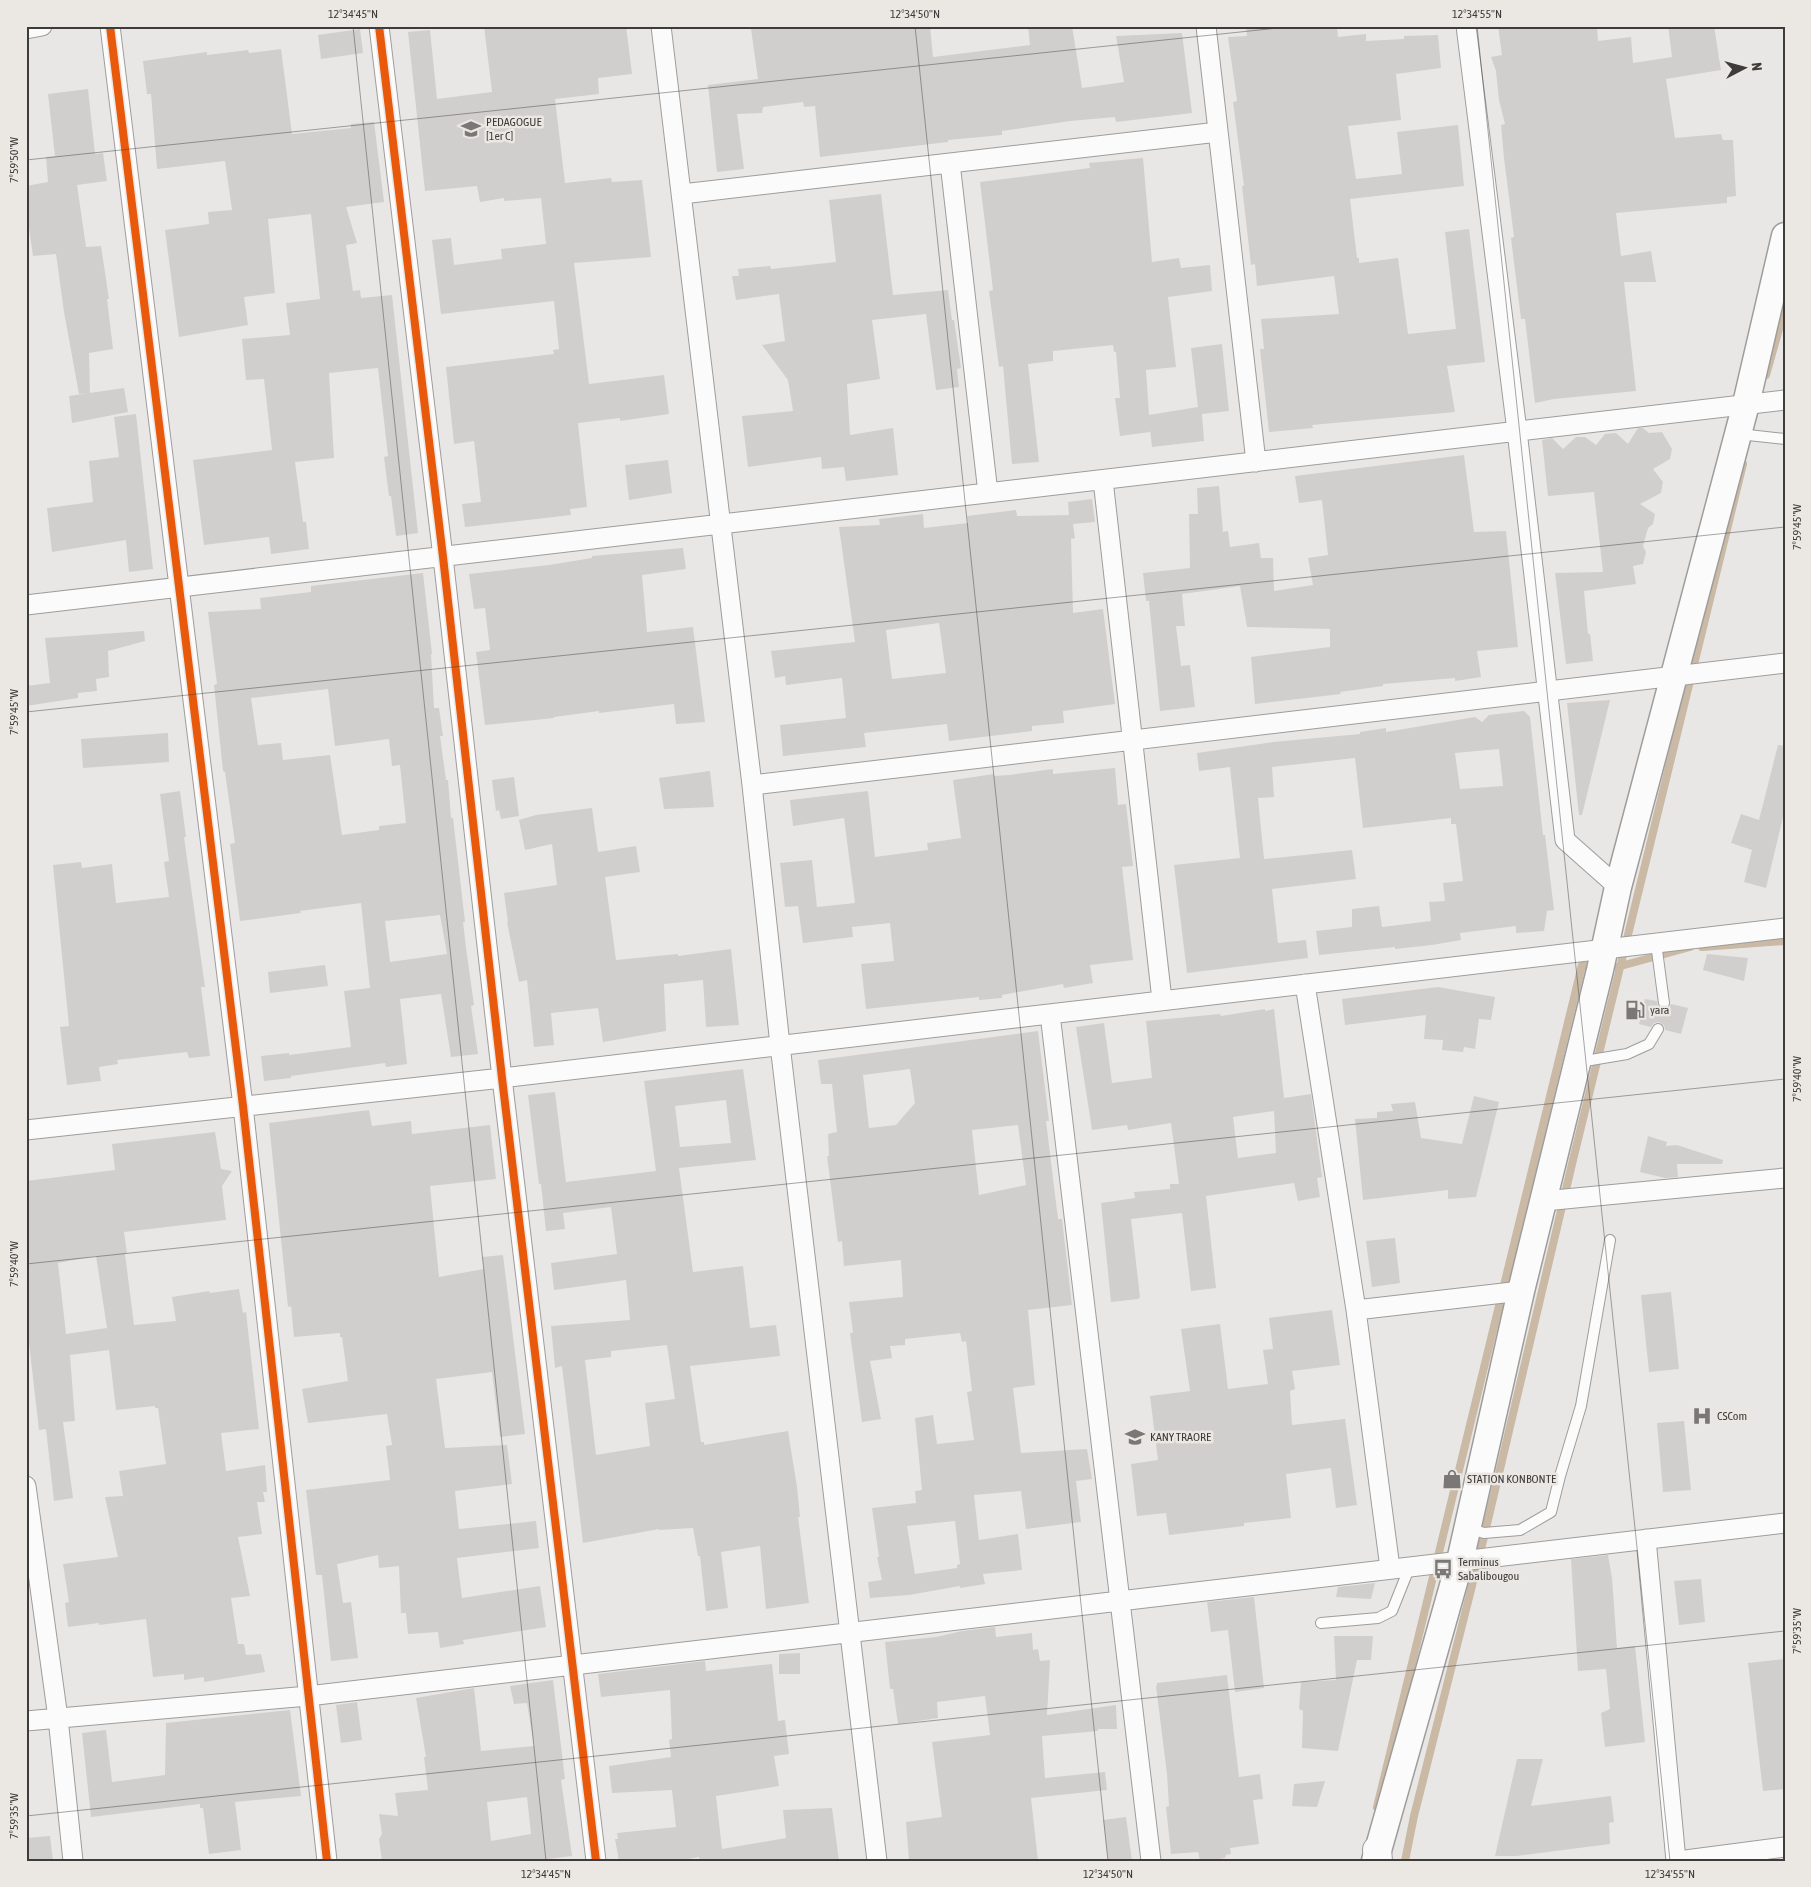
<svg xmlns="http://www.w3.org/2000/svg" width="1811" height="1887" font-family="'Asap Condensed',sans-serif">
<rect width="100%" height="100%" fill="#e9e7e5"/>
<g fill="none" stroke-linecap="round" stroke-linejoin="round">
<!-- stream -->
<path stroke="#c9b9a5" stroke-width="8" d="M1766 375 1785 308
M1702 947 1785 941
M1617 967 1690 947
M1377 1807 1582 965 1596 969
M1405 1861 1414 1816 1479 1558 1572 1164 1743 464"/>
</g>
<!-- building -->
<path fill="#d1cfcd" fill-rule="evenodd" d="M484 26H626L632 74 598 78 599 94 555 99 565 183 611 178 612 182 642 180 651 257 574 263 589 384 664 375 669 414 620 421V418L578 423 587 507 570 509 571 515 465 527 462 504 481 502 474 441 454 444 446 367 554 354 553 350 559 349 554 301 441 314 432 240 451 238 454 265 502 259 501 249 546 244 541 198 504 201V198L480 202 477 186 425 191 408 32 430 30 437 99 492 92Z
M766 26H930L933 57 1030 45 1028 26H1072L1082 88 1124 82 1116 36 1182 33 1192 113 1116 122 1115 117 1070 121 1002 131V135L948 140V142L820 157 815 106 804 107 803 102 763 107 762 113 737 114 744 169 717 172 708 85 758 79 751 29Z
M1246 26H1337L1338 37 1366 34V41L1404 39V36L1438 35 1441 68 1396 74 1401 120 1348 126 1356 179 1402 174 1397 132 1458 125 1464 186 1350 199 1357 258H1359V263L1398 258 1408 334 1456 329 1445 232 1469 229 1485 362 1447 366 1455 412 1312 425 1313 428 1269 432 1260 349H1264L1261 319 1339 314 1334 276 1257 286 1255 264 1251 265 1242 186H1244L1233 102 1237 101 1228 37 1247 36Z
M1498 26H1597L1598 41 1631 37 1633 63 1672 57 1668 26H1714L1721 70 1666 79 1675 138 1721 134 1723 140H1733L1736 196 1727 197V203L1616 213 1621 256 1651 251 1656 282H1624L1636 391 1554 399 1535 403 1525 319H1521L1511 238 1514 237 1504 158 1501 125 1505 124 1499 100 1496 71 1491 57 1502 55Z
M360 29 363 53 321 59 318 35Z
M281 49 292 134 351 128V124L374 122 384 202 346 207 357 243 346 245 353 291 360 290 361 298 392 295 418 533 396 536 391 496H389L384 457 388 456 378 368 329 373 334 458 295 462 303 522H306L309 549 271 554 269 537 204 545 193 460 272 450 264 379 246 380 242 339 290 335 286 303 320 299 311 214 268 219 275 293 244 297 248 325 179 337 165 230 209 224 208 212 232 210 225 161 157 169 151 94H147L143 61 207 52V55L248 50 249 53Z
M88 89 95 154 103 153 107 181 77 185 86 247 101 246 109 299H107L113 349 89 353 90 393 79 394 64 312 56 254 33 256 26 207V186L48 182 46 157 55 156 48 94Z
M1143 158 1152 262 1179 258 1181 268 1210 265 1212 291 1168 297 1176 367 1146 370 1149 415 1198 407 1191 348 1222 344 1229 411 1202 414 1204 441 1152 447 1150 429V432L1120 436 1115 398H1120L1116 352H1114L1113 345 1053 351V361L1028 364 1039 462 1012 464 1003 366 999 367 989 291 993 290 980 182 1090 168 1089 163Z
M881 194 893 295 948 290 952 320H954L961 368 957 369 959 387 936 390 926 314 872 320 880 379 847 384 850 435 893 428 898 475 846 481 844 467 822 469 821 457 748 467 742 416 793 411 788 380 762 345 785 341 779 294 736 300 732 276H739L738 269 770 266 771 269 836 262 829 200Z
M124 388 128 412 72 423 69 396Z
M136 414 153 569 129 572 126 540 52 552 47 508 93 502 89 461 119 457 114 417Z
M1638 428H1643L1649 433 1662 432 1672 449 1670 459 1653 469 1663 482 1661 493 1640 504 1655 514 1653 524 1648 528 1643 546 1646 552 1643 564 1633 566 1636 584 1584 591 1588 634H1590L1593 661 1566 664 1555 573 1603 572 1594 492 1548 496 1542 440 1552 438 1563 449 1576 437H1585L1596 445 1605 434 1616 433 1628 444Z
M1464 455 1474 532 1506 531 1518 647 1477 651 1481 677 1455 681V678L1383 684V686L1340 692 1341 694 1255 704 1251 657 1330 647V629L1247 627 1240 586 1182 594 1185 626H1176L1181 666 1190 665 1195 707 1160 711 1149 601H1146L1143 573 1190 568 1189 514H1198L1197 488 1219 486 1223 532 1228 531 1230 547 1259 543 1261 558H1273L1274 591 1313 585 1308 558 1328 555 1322 500 1299 503 1295 476Z
M668 460 672 493 629 500 625 465Z
M1092 499 1095 522 1073 524 1075 538 1071 539 1073 613 1103 609 1115 704 1063 711 1064 723 1032 726V731L949 741 947 724 864 733 866 747 783 756 780 725 846 718 842 678 786 685 785 676 775 678 771 651 855 642 839 527 880 525 879 519 923 514 924 528 968 523 967 516 1016 510 1017 516 1069 515 1068 502ZM939 623 946 673 892 679 886 630Z
M683 548 686 569 642 575 647 632 693 627 705 722 676 724 674 704 599 713V711L554 717V718L485 725 476 652 490 650 485 608 474 609 469 574 549 565 592 558V556Z
M423 573 432 654H431L434 708H439L443 736H440L446 780H448L451 818H453L465 922H463L466 948 474 1005 471 1006 478 1054 451 1057 441 994 400 999 407 1064 386 1067 385 1063 291 1076V1078L264 1081 261 1056 289 1053V1055L351 1047 344 991 370 988 361 903 300 911 301 913 240 921 230 844 235 843 225 772 223 771 214 685 217 684 208 612 261 609 260 598 311 592V586ZM328 689 335 746 389 739 392 766 400 765 406 823 379 826V830L342 835 330 755 283 760 281 743 258 745 251 698ZM440 915 447 954 390 962 385 921Z
M144 631 145 641 108 651 109 677 96 679 97 691 78 693V698L26 706V686L50 683 45 638Z
M1610 700 1582 815H1579L1567 703Z
M1524 711 1530 717 1543 835H1545L1554 910 1547 911 1544 931 1516 933V926L1460 933 1461 940 1432 945 1395 949V947L1319 955 1316 931 1352 927V909L1379 906 1382 927 1431 921 1429 902 1445 901 1443 883 1463 881 1456 824H1451V818L1363 828 1355 758 1272 767 1274 797 1258 798 1264 859 1352 850 1356 879 1272 889 1278 943 1306 940 1308 958 1187 973 1174 865 1240 858 1230 767 1199 771 1197 753 1273 742 1360 734V732L1386 728V732L1475 717 1482 722 1489 715ZM1499 749 1503 786 1460 789 1455 753Z
M168 733 169 762 83 768 81 739Z
M1778 745 1785 746V809L1766 888 1744 882 1752 850 1731 843 1741 814 1759 820Z
M1115 768 1118 805 1126 804 1133 866 1122 867 1133 960 1090 965 1093 983 1064 988 1063 984 1002 995V998L979 1000V997L866 1009 861 964 894 961 890 923 852 927 853 937 803 943 798 906 785 907 780 863 812 860 817 907 855 903 844 818 793 826 790 800 868 791 875 857 928 850 927 843 961 838 953 780 994 774V776L1009 775 1053 769V774Z
M710 771 714 807 664 809 659 778Z
M514 777 519 816 501 819 499 810 496 811 492 780Z
M180 791 186 837H184L205 987H201L210 1056 189 1058 187 1052 117 1060 118 1064 99 1067 101 1081 67 1085 60 1027 69 1026 53 865 81 862 82 868 112 864 116 903 169 897 164 862 169 861 160 794Z
M592 808 598 852 636 846 640 872 605 877 616 960 678 954V956L731 949 739 1025 706 1027 703 980 664 984 666 1031 603 1042 598 1008 551 1013 554 1045 534 1047 527 980 519 982 507 922H508L504 893 557 885 552 844 525 850 519 820 536 815Z
M1707 954 1748 958 1744 981 1703 970Z
M325 965 328 986 270 993 268 972Z
M1438 987 1495 997 1491 1020 1479 1019 1475 1049 1464 1047 1463 1052 1442 1050 1443 1040 1424 1039 1426 1015 1345 1025 1342 999Z
M1645 999 1657 1001 1658 1007 1662 1009H1668L1671 1004 1688 1008 1681 1034 1665 1030 1664 1025 1659 1022 1654 1023 1651 1027 1639 1024Z
M1265 1009V1011L1274 1009 1284 1098 1311 1094 1322 1177 1317 1178 1320 1197 1298 1201 1294 1183 1206 1196 1216 1288 1191 1291 1182 1213 1131 1219 1140 1297 1138 1299 1111 1302 1101 1203 1135 1198 1134 1192 1170 1189V1184H1179L1171 1123 1128 1130 1127 1125 1092 1130 1076 1027 1104 1023 1112 1083 1152 1078 1146 1021 1220 1014 1221 1016ZM1274 1111 1276 1153 1238 1158 1233 1117Z
M1038 1031 1049 1121H1046L1058 1219H1062L1072 1305 1028 1310 1035 1385 1013 1388 1021 1453 1087 1449 1092 1479 1076 1481 1081 1522 1026 1529 1021 1491 974 1495 979 1540 1018 1534 1022 1570 983 1574 985 1584 960 1588V1586L909 1595 870 1598 868 1582 882 1580 877 1557H879L872 1508 916 1503 915 1491 922 1490 915 1418 933 1415 937 1444 974 1440 967 1392 972 1391 966 1341 962 1342 960 1333 905 1339V1345L890 1346 892 1358 870 1361 881 1419 862 1422 850 1333H853L849 1302 903 1297 901 1260 844 1266 842 1241 838 1242 827 1156H829L828 1134 837 1132 832 1084H821L818 1060ZM910 1069 915 1103 896 1125 869 1128 863 1075ZM1018 1125 1026 1185 979 1195 972 1130ZM955 1521 960 1564 957 1565V1568L915 1574 907 1526Z
M743 1069 756 1160 679 1168 693 1272 743 1266 750 1328 776 1325 780 1356 690 1366 701 1442H704V1445L788 1431 797 1487 800 1517H798L809 1603 766 1609 760 1546 721 1552 728 1608 706 1611 700 1556H698L693 1528 659 1530V1529L583 1543 562 1366 555 1368 551 1326 630 1320 626 1280 554 1290 551 1263 617 1254 611 1207 563 1213 565 1229 546 1231 541 1184H539L528 1095 555 1092 566 1182 656 1171 644 1081ZM726 1100 731 1143 680 1147 675 1106ZM667 1345 675 1399 645 1403 650 1446 596 1455 585 1360 611 1357V1351Z
M1474 1096 1499 1102 1476 1197 1448 1199V1190L1363 1200 1355 1119 1377 1118V1112L1393 1111 1391 1104 1415 1102 1421 1138 1462 1144Z
M369 1110 372 1126 411 1121 412 1134 490 1125 496 1179 430 1186 439 1277 484 1269 482 1257 503 1255 525 1434 500 1437 492 1372 436 1379 445 1448 507 1445 512 1484 455 1491 459 1529 536 1521 539 1548 457 1558 462 1598 540 1586 546 1627 463 1640 464 1644 440 1648 438 1632 408 1634 406 1613H401L399 1566 379 1568 378 1555 337 1564 343 1603 351 1602 358 1658 331 1661 322 1575H316L306 1490 390 1480 386 1446 392 1445 387 1414 308 1423 302 1389 348 1381 342 1337H340V1333L294 1337 291 1306 288 1307 269 1123Z
M215 1132 221 1169 232 1171 222 1186 226 1220 124 1232 127 1253 125 1254 134 1325 176 1321 172 1297 209 1291 210 1293 239 1289 243 1313 246 1312 259 1429 221 1433 226 1471 265 1465 267 1492H263L265 1502H257L262 1534 238 1537 250 1596 231 1598 238 1644H244L246 1655 261 1654 265 1672 204 1682V1677L184 1680V1674L153 1677 146 1619 99 1625V1623L68 1627 65 1603 69 1602 63 1564 118 1557 105 1497 123 1496 119 1471 166 1464 158 1408H155V1406L116 1410 109 1350 70 1355 75 1421 63 1422 73 1498 54 1501 46 1429 39 1430 26 1317V1181L115 1170 112 1144ZM96 1256 107 1328 66 1334 58 1263Z
M1648 1136 1667 1142 1666 1146 1677 1145 1723 1160 1722 1164H1677L1678 1177 1665 1178 1640 1172Z
M1395 1238 1400 1283 1372 1287 1366 1241Z
M1671 1292 1679 1369 1649 1372 1641 1295Z
M1332 1310 1340 1365 1292 1371 1295 1389 1290 1391 1292 1425 1345 1419 1357 1505 1336 1508 1331 1468 1286 1474 1291 1518 1244 1523V1526L1169 1535 1166 1513 1137 1516 1131 1464 1158 1460 1150 1396 1190 1391 1181 1329 1220 1324 1228 1389 1268 1384 1263 1350 1273 1349 1269 1318Z
M1684 1421 1691 1490 1663 1492 1657 1423Z
M1608 1555 1612 1578 1617 1648 1635 1646 1645 1742 1605 1747 1601 1713 1610 1709 1606 1669 1578 1671 1571 1559Z
M1701 1579 1705 1622 1679 1625 1674 1581Z
M1375 1583 1371 1599 1336 1597 1338 1587Z
M1254 1597 1264 1688 1235 1692 1228 1630 1211 1632 1207 1602Z
M995 1627 996 1637 1032 1633 1033 1650 1038 1649 1040 1661 1050 1660 1047 1715 1116 1705 1117 1729H1098V1731L1042 1736 1045 1778 1105 1772 1107 1790 1031 1798 1038 1861H909L906 1822 942 1817 932 1742 990 1735 985 1696 937 1702 938 1718 898 1724 893 1689H890L885 1642 936 1637 962 1631Z
M1334 1636H1373L1371 1660H1357L1338 1751 1302 1748 1303 1711 1299 1709 1301 1682 1336 1680Z
M800 1653V1674H779V1654Z
M1785 1659V1789L1763 1791 1748 1663Z
M705 1661 706 1671 772 1664 778 1721 785 1720 789 1754 774 1756 779 1786 716 1796 722 1849 786 1838 783 1810 832 1808 839 1861H700L699 1857 678 1861H619L615 1839H618L617 1833 676 1827 672 1790 612 1793 609 1766 671 1757 669 1740 672 1739 670 1690 601 1697 598 1674Z
M1227 1675 1239 1777 1260 1774 1263 1799 1253 1800 1259 1844 1230 1848 1231 1854 1226 1855 1225 1858 1208 1861H1200L1198 1852 1171 1854 1166 1807 1169 1806 1167 1774 1156 1686H1157V1683Z
M553 1680 565 1779 561 1780 572 1856 532 1861H382L379 1839 382 1834 379 1814 398 1816 395 1793 428 1790 424 1757H426L416 1698 474 1688 481 1751 534 1746 527 1703 514 1704 510 1686ZM527 1797 531 1834 491 1841 487 1802Z
M357 1702 362 1740 341 1743 336 1705Z
M290 1710 301 1796 235 1802 241 1850 209 1854 203 1808H200V1804L91 1817 82 1733 106 1730 112 1782 165 1775 166 1723Z
M1517 1759H1543L1531 1806 1611 1796 1614 1822 1609 1823 1610 1844 1517 1856H1495Z
M1325 1781 1317 1807 1292 1806 1294 1784Z
M1126 1817 1132 1861H1108L1103 1820Z
M50 1836 53 1861H26V1838Z"/>
<g fill="none" stroke-linecap="round" stroke-linejoin="round">
<defs>
<path id="service" d="M1739 434 1785 439
M1656 943 1664 1003
M1579 1062 1627 1054 1649 1044 1658 1029
M1468 1528 1484 1533 1520 1530 1551 1512 1560 1476 1581 1406 1610 1240
M1321 1623 1378 1618 1392 1611 1410 1566"/>
<path id="minor" d="M110 26 243 1106 327 1861
M379 26 443 557 502 1078 596 1861
M661 26 752 785 780 1045 877 1861
M1206 26 1256 462
M1466 26 1517 431 1565 840 1618 887
M26 29 42 26
M950 163 988 493
M682 194 1218 132
M1103 480 1162 1000
M26 605 1785 400
M752 785 1785 663
M1305 984 1356 1310 1390 1568
M1050 1014 1151 1861
M26 1130 502 1078 1785 928
M1544 1201 1785 1178
M1356 1310 1521 1291
M26 1486 58 1718 73 1861
M1646 1539 1676 1861
M26 1721 308 1696 1785 1523
M1678 1861 1785 1847"/>
<path id="secondary" d="M1375 1861 1460 1561 1521 1291 1600 970 1618 887 1746 404 1785 236"/>
<path id="trunk" d="M1377 1850 1378 1861"/>
</defs>
<!-- service casing -->
<use href="#service" stroke="#9e9d9b" stroke-width="12"/>
<!-- minor casing -->
<use href="#minor" stroke="#9e9d9b" stroke-width="21"/>
<!-- secondary casing -->
<use href="#secondary" stroke="#9e9d9b" stroke-width="29"/>
<!-- trunk casing -->
<use href="#trunk" stroke="#9e9d9b" stroke-width="30"/>
<!-- service -->
<use href="#service" stroke="#fcfbfb" stroke-width="10"/>
<!-- minor -->
<use href="#minor" stroke="#fcfbfb" stroke-width="19"/>
<!-- secondary -->
<use href="#secondary" stroke="#fcfbfb" stroke-width="26"/>
<!-- trunk -->
<use href="#trunk" stroke="#fcfbfb" stroke-width="28"/>
<defs>
<path id="cycleway" d="M110 26 243 1106 327 1861
M379 26 443 557 502 1078 596 1861"/>
</defs>
<!-- cycleway casing -->
<use href="#cycleway" stroke="#ebe7e3" stroke-width="11"/>
<!-- cycleway -->
<use href="#cycleway" stroke="#e8590c" stroke-width="8"/>
</g>
<!-- ticks -->
<path fill="none" stroke="#3e3c3b" stroke-width="1" stroke-opacity="0.45" d="M353 26 546 1861M915 26 1108 1861M1477 26 1670 1861M26 160 1297 26M26 712 1785 527M26 1264 1785 1079M26 1816 1785 1631"/>
<!-- icons -->
<defs>
<symbol id="school-bare" viewBox="-9 -9 18 18"><path d="M0-5L7-2L0 1L-7-2ZM-4 1L0 2.5L4 1V4Q0 6-4 4Z" fill="#7a7876" stroke="#ebe7e3" stroke-width="2.5" paint-order="stroke"/></symbol>
<symbol id="fuel-bare" viewBox="-9 -9 18 18"><path d="M-5.5-6h7V0h2V4h1.3V-2.5L3-4.5l.8-.8L6-3V5H2.5V1h-1V6h-7ZM-4.2-4.7v3.2H.2V-4.7Z" fill="#7a7876" stroke="#ebe7e3" stroke-width="2.5" paint-order="stroke"/></symbol>
<symbol id="hospital-bare" viewBox="-9 -9 18 18"><path d="M-5-5h3v3.5h4V-5h3V5h-3V1.5h-4V5h-3Z" fill="#7a7876" stroke="#ebe7e3" stroke-width="2.5" paint-order="stroke"/></symbol>
<symbol id="shop-bare" viewBox="-9 -9 18 18"><path d="M-5-2.5h2.3a2.7 3.5 0 0 1 5.4 0H5L5.5 6h-11ZM-1.5-2.5h3a1.5 2.3 0 0 0-3 0Z" fill="#7a7876" stroke="#ebe7e3" stroke-width="2.5" paint-order="stroke"/></symbol>
<symbol id="bus-bare" viewBox="-9 -9 18 18"><path d="M-5-6H5V4H4V6H2V4H-2V6H-4V4H-5ZM-3.5-4V0h7V-4ZM-3.5 1.2v1.5H-2V1.2ZM2 1.2v1.5H3.5V1.2Z" fill="#7a7876" stroke="#ebe7e3" stroke-width="2.5" paint-order="stroke"/></symbol>
</defs>
<g fill-rule="evenodd">
<use href="#school-bare" x="457" y="115" width="28" height="28"/>
<use href="#fuel-bare" x="1621" y="996" width="28" height="28"/>
<use href="#hospital-bare" x="1688" y="1402" width="28" height="28"/>
<use href="#school-bare" x="1121" y="1423" width="28" height="28"/>
<use href="#shop-bare" x="1438" y="1465" width="28" height="28"/>
<use href="#bus-bare" x="1429" y="1555" width="28" height="28"/>
</g>
<g text-anchor="middle" dominant-baseline="central" stroke-width="5" stroke-linejoin="round" paint-order="stroke">
<!-- poi labels -->
<g font-size="12" fill="#3e3c3b" stroke="#ebe7e3" text-anchor="start">
<text x="486" y="122">PEDAGOGUE<tspan x="486" dy="14">[1er C]</tspan></text>
<text x="1650" y="1010">yara</text>
<text x="1717" y="1416">CSCom</text>
<text x="1150" y="1437">KANY TRAORE</text>
<text x="1467" y="1479">STATION KONBONTE</text>
<text x="1458" y="1562">Terminus<tspan x="1458" dy="14">Sabalibougou</tspan></text>
</g>
</g>
<!-- border -->
<rect width="1811" height="1887" fill="none" stroke="#ebe7e3" stroke-width="55"/>
<!-- north arrow -->
<g transform="translate(1744 68) rotate(84)" stroke="#ebe7e3" stroke-width="4" paint-order="stroke">
<path d="M0-4L9 19L0 12L-9 19Z" fill="#3e3c3b"/>
<text y="-8" font-size="14" font-weight="bold" text-anchor="middle" fill="#3e3c3b">N</text>
</g>
<rect x="28" y="28" width="1756" height="1832" fill="none" stroke="#3e3c3b" stroke-width="2"/>
<g font-size="12" text-anchor="middle" fill="#3e3c3b">
<text x="353" y="18">12°34'45"N</text>
<text x="915" y="18">12°34'50"N</text>
<text x="1477" y="18">12°34'55"N</text>
<text transform="translate(14 160) rotate(-90)" y="4">7°59'50"W</text>
<text transform="translate(1797 527) rotate(-90)" y="4">7°59'45"W</text>
<text transform="translate(14 712) rotate(-90)" y="4">7°59'45"W</text>
<text transform="translate(1797 1079) rotate(-90)" y="4">7°59'40"W</text>
<text transform="translate(14 1264) rotate(-90)" y="4">7°59'40"W</text>
<text transform="translate(1797 1631) rotate(-90)" y="4">7°59'35"W</text>
<text transform="translate(14 1816) rotate(-90)" y="4">7°59'35"W</text>
<text x="546" y="1878">12°34'45"N</text>
<text x="1108" y="1878">12°34'50"N</text>
<text x="1670" y="1878">12°34'55"N</text>
</g>
</svg>
